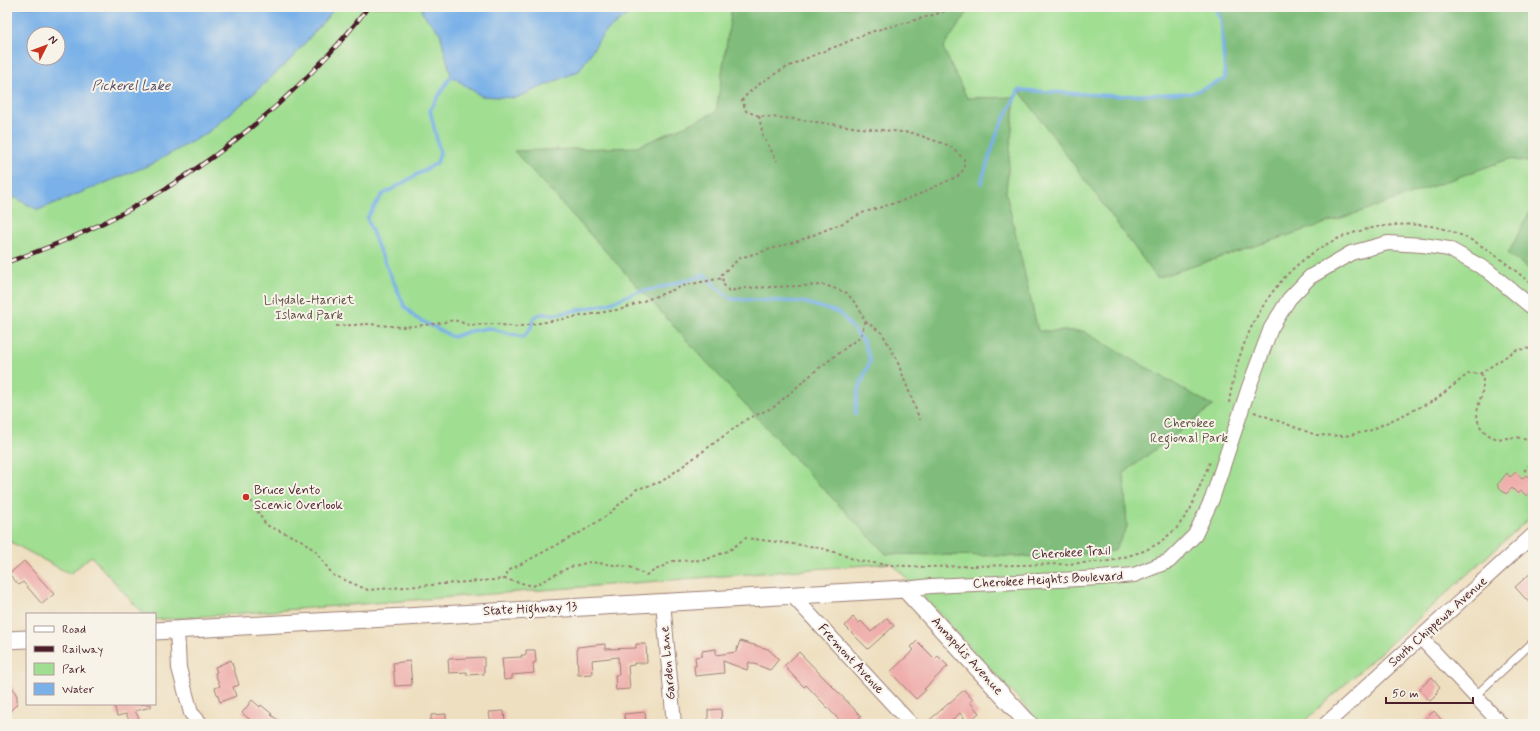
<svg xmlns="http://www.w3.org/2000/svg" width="1540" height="731" font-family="Mynerve,sans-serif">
<rect width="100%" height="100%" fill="#f7f3e8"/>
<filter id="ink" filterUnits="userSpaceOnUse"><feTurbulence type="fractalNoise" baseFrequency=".025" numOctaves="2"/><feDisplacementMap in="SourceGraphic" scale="8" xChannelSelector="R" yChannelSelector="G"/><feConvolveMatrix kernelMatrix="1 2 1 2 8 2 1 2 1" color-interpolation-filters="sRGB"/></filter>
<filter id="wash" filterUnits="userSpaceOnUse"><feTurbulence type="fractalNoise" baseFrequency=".012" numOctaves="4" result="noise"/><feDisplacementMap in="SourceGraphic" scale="16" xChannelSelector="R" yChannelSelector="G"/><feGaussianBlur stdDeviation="0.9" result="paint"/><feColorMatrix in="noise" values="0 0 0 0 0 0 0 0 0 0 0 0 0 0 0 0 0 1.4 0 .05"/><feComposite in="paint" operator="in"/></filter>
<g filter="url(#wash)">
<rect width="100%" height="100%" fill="#eedfc0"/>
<!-- green -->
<path fill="#a0de92" stroke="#757e5e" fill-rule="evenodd" d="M7 7H1533V515L1301 724H1042L892 563 155 620V614H143L91 556 70 574 7 540ZM34 34H58V58H34Z"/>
<!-- forest -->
<path fill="#80bd7c" stroke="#656e54" d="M732 7H971L943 48 967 98 1015 97 1006 193 1038 331H1083L1213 406 1124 473 1127 527 1114 551 1054 557 886 554 807 472 514 151 637 147 716 112Z
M1214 7H1533V163L1509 159 1366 210 1157 278 1019 90 1116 96 1192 93 1225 79 1221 19Z
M1533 205V272L1508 254Z"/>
<!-- water -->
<path fill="#79b1e8" stroke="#62688a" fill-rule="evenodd" d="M7 7H336L292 58 250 97 207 133 152 164 38 210 14 197 7 203ZM34 34H58V58H34Z
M422 7H637L603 34 579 71 516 98 481 96 451 76 440 33 422 13Z"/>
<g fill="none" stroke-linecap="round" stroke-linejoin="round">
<!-- stream -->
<path stroke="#79b1e8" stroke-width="3.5" d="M451 76 430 110 440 153 437 163 382 195 367 218 378 247 405 307 416 318 453 337 470 331 489 328 523 337 531 328 534 317 541 314H558L608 304 636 292 655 289 705 275 714 285 731 299 803 302 840 313 864 342 870 361 858 391 855 414
M981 183 998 131 1019 90 1116 96 1192 93 1225 79 1221 19 1214 7"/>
</g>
<g id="blocks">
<!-- building -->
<path fill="#efaeab" d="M1516 472 1522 479 1526 475 1533 482V489L1527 496 1521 491 1518 494 1512 488 1506 494 1497 485 1507 473 1510 477Z
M24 561 54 594 42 604 23 582 19 585 9 574Z
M1533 571V607L1515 587Z
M853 617 859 623 861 621 871 632 887 618 894 626 868 649 845 626Z
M740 641 768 649 779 659 770 670 749 662 747 670 723 661 724 673 695 676 694 666H696L695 657 702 656V651L716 649V655L736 652Z
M917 641 935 659 938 656 948 666 924 689 926 690 916 699 890 672 914 650 911 647Z
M605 644V649L636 648V644H646L647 663H634V665L628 666 630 689 616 690 615 675H619L618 657 592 660 593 674 578 675 577 647Z
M526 650H535L536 662 533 663 534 673 512 675V679L504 680 502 658 522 657 521 655H526Z
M799 652 861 716 853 724H843L806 685 804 687 784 666Z
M484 657V674L467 675V672L449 673 448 659Z
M231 660 239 685 233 687 236 696 220 702 215 688 220 686 215 673 217 672 215 667Z
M410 661 412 685 395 686 393 663Z
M7 677 17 696V704L7 714Z
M1432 677 1440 687 1437 690 1438 692 1436 694 1437 695 1430 701 1419 689Z
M964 690 973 700 970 702 979 713 968 723 960 713 948 724H925Z
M252 700 260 707 261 705 272 714 271 715 284 724H255L242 713Z
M114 704H151V707L135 711 142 724H131L126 714 117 716Z
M721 709 722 724H708V710Z
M504 711 505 722 491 724 489 712Z
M1434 711 1445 724H1429L1425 719Z
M645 712 646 724H625L624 714Z
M446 714V724H431V715Z"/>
</g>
</g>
<g filter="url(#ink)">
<use href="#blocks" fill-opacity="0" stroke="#9c7f76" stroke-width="1"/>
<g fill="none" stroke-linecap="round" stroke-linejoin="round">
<defs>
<path id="service" d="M1475 696 1533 642"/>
<path id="minor" d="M905 589 931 586 1100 578 1134 575 1169 561 1195 535 1212 499 1249 387 1271 328 1289 299 1310 277 1351 253 1388 243 1423 245 1449 249 1487 270 1533 308
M791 594 911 724
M663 602 674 724
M177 630 179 668 191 713 201 724
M1421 638 1501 724
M1326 724 1533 535"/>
<path id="tertiary" d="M155 631 905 589 1029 724
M7 640 27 639"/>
</defs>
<!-- service casing -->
<use href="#service" stroke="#9c7f76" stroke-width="9"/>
<!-- minor casing -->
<use href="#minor" stroke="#9c7f76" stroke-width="16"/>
<!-- tertiary casing -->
<use href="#tertiary" stroke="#9c7f76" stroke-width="19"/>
<!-- path -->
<path stroke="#9c7f76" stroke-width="2" stroke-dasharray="3 3" stroke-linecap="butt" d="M956 7C930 17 904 23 877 30 864 34 852 40 840 45 808 57 764 74 742 100L746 111 759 116 794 119 860 128 913 133 950 146 964 159V169L958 176 911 198 862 213 843 223 798 241 740 258 722 274 723 284 729 291 746 288 825 285 847 293 859 308 865 321 861 336 814 372 774 407 747 419 661 482 637 489 606 516 583 531 508 571 505 579 533 586 570 567 590 562 630 567 646 575 673 561 705 560 730 550 745 538 817 547 841 554 858 561 890 565 924 567 1066 564 1111 561 1144 551 1159 543 1176 529 1190 510 1210 462
M759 116 763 136 777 161
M865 321 882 333 896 358 920 420
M336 326 368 324 402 327 435 324 454 320 469 325 496 324 516 327 622 309 686 285 723 278
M1481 373C1482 376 1483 379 1483 382 1484 400 1468 416 1485 432 1501 448 1517 427 1533 446
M1229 403C1241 319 1290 241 1378 227 1404 223 1429 223 1453 232 1484 243 1508 265 1533 285
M1254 412 1316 435 1345 436 1369 431 1435 400 1468 374 1481 373 1516 350 1533 348
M1524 471 1533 462
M246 497 251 501 266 525 303 541 316 552 333 575 368 590 505 579"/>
<!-- service -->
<use href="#service" stroke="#fff" stroke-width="7"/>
<!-- minor -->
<use href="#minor" stroke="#fff" stroke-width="14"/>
<!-- tertiary -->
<use href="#tertiary" stroke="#fff" stroke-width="17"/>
<defs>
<path id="rail" d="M7 262C118 226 219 163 302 82 325 59 349 34 368 7"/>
</defs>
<!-- rail casing -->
<use href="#rail" stroke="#4a1f2b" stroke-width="4.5"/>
<!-- rail -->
<use href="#rail" stroke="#f7f3e8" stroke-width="3" stroke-dasharray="9" stroke-linecap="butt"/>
</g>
</g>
<!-- markers -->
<circle fill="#c8321e" stroke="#f7f3e8" stroke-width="1.5" cx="246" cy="497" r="4"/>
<g text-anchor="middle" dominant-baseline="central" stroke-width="4" stroke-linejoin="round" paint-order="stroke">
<!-- park labels -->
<g font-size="13" fill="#604f45" stroke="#f7f3e8">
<text x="309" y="300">Lilydale-Harriet<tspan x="309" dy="15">Island Park</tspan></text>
<text x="1189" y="423">Cherokee<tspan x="1189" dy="15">Regional Park</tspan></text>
</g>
<!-- poi labels -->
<g font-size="13" fill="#4a1f2b" stroke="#f7f3e8" text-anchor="start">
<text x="254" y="490">Bruce Vento<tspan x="254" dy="15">Scenic Overlook</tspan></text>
</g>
<!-- street labels -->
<g font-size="13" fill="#4a1f2b" stroke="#f7f3e8">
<text transform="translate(1071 553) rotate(-3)">Cherokee Trail</text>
<text transform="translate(1048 580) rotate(-3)">Cherokee Heights Boulevard</text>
<text transform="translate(530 609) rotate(-3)">State Highway 13</text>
<text transform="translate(1438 622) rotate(-42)">South Chippewa Avenue</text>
<text transform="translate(967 656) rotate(48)">Annapolis Avenue</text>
<text transform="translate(851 659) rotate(47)">Fremont Avenue</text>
<text transform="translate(668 663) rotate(-95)">Garden Lane</text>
</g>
<!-- water labels -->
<g font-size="14" font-style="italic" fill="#5a526d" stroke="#f7f3e8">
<text x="131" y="86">Pickerel Lake</text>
</g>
</g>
<!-- margin -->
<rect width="1540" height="731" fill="none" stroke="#f7f3e8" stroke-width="24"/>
<!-- legend -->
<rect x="26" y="613" width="130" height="92" fill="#f7f3e8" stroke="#b29e9c"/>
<rect x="34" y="626" width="20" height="6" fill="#ffffff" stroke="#b29e9c"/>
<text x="62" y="633" font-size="12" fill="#4a1f2b">Road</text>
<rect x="34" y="646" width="20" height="6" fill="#4a1f2b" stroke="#b29e9c"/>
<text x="62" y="653" font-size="12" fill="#4a1f2b">Railway</text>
<rect x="34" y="663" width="20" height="12" fill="#a0de92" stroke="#b29e9c"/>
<text x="62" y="673" font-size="12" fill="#4a1f2b">Park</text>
<rect x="34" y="683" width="20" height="12" fill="#79b1e8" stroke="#b29e9c"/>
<text x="62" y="693" font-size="12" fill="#4a1f2b">Water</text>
<!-- north arrow -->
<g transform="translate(46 46) rotate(48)"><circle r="19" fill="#f7f3e8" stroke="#b29e9c"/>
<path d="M0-3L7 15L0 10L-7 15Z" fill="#c8321e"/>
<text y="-6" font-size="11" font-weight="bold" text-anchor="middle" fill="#4a1f2b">N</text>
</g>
<!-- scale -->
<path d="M1386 697v6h87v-6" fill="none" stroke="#4a1f2b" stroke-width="2"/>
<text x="1392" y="697" font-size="12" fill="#4a1f2b" stroke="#f7f3e8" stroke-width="3" paint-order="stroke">50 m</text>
</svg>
